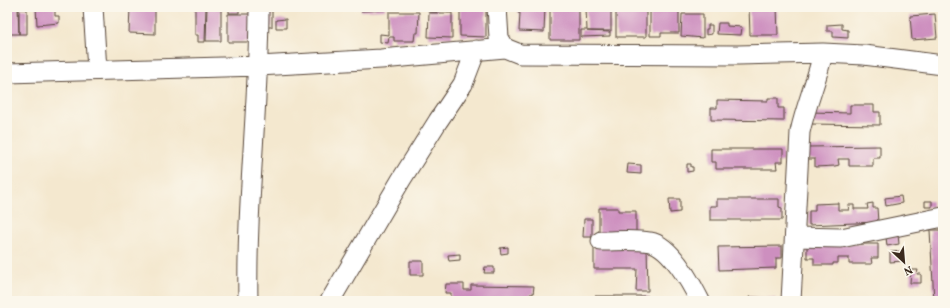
<svg xmlns="http://www.w3.org/2000/svg" width="950" height="308" font-family="Vollkorn,serif">
<rect width="100%" height="100%" fill="#fbf7ec"/>
<filter id="ink" filterUnits="userSpaceOnUse"><feTurbulence type="fractalNoise" baseFrequency=".025" numOctaves="2"/><feDisplacementMap in="SourceGraphic" scale="8" xChannelSelector="R" yChannelSelector="G"/><feConvolveMatrix kernelMatrix="1 2 1 2 8 2 1 2 1" color-interpolation-filters="sRGB"/></filter>
<filter id="wash" filterUnits="userSpaceOnUse"><feTurbulence type="fractalNoise" baseFrequency=".012" numOctaves="4" result="noise"/><feDisplacementMap in="SourceGraphic" scale="16" xChannelSelector="R" yChannelSelector="G"/><feGaussianBlur stdDeviation="0.9" result="paint"/><feColorMatrix in="noise" values="0 0 0 0 0 0 0 0 0 0 0 0 0 0 0 0 0 1.4 0 .05"/><feComposite in="paint" operator="in"/></filter>
<g filter="url(#wash)">
<rect width="100%" height="100%" fill="#f4e8cf"/>
<g id="blocks">
<!-- building -->
<path fill="#cd8fbf" d="M36 7H55V16H59V23L37 25Z
M130 7 155 9V34L129 33Z
M195 7H206L205 42H198V35H195Z
M207 7H221V41H206Z
M229 7H239V13H229Z
M361 7 375 9V7H385V10L361 11Z
M429 7H437V12H428Z
M518 7H545L544 32 519 31 520 13H518Z
M588 7 611 8V31H587L610 32V36L581 37V30H587L586 9Z
M616 7H646V37H616Z
M650 7H679V33H661V36H650Z
M749 7H777L778 35H750Z
M18 8 19 34H7V9Z
M460 8 486 9V37L460 36Z
M550 8H579V40H550Z
M19 9H27V34H19Z
M272 10V27H262L261 11Z
M389 12H419L418 33H415L414 41H394V37H389L388 43 380 42V34L389 35Z
M429 13H452V38L428 37Z
M228 14H255L252 42H228Z
M682 14H703V38L681 36Z
M935 14 937 38 912 40 910 16Z
M286 19V28H276V20Z
M718 23H727V26L742 27 741 35 717 34Z
M842 24V29L848 30V38L833 37V31H827V25Z
M708 25H712V34L706 35V29H708Z
M768 98H778V108H784V121L711 120V108H717V100L768 101Z
M850 105H874V112H880V125L810 124V112L850 113Z
M880 146V158H873V166H849V159H838L839 165 835 166 815 167V159H807V147Z
M711 149H783V162H776L777 169H716V162H711Z
M628 164 641 165V174L627 173Z
M687 164H691V167H693V171L687 172Z
M901 196 902 203 886 206 885 198Z
M669 199H680V212L670 213Z
M717 199H779V207L782 208V220H710V206H717Z
M925 201H932V207H925Z
M838 203V210H849L848 205H854V209H868L867 204 873 203V208H877L878 222 809 225V211H815V204Z
M599 208H618V211H636V235H599Z
M584 219H592V237H583Z
M930 230H943V301H934Z
M898 235 899 244 887 246 886 237Z
M807 244H878V258H871L872 264H849V258H838V263H833V265H814V258H807Z
M782 246V258H776V268L719 270 718 247Z
M508 247V253L501 254 500 248Z
M594 247H647L648 291H636L637 269H594Z
M902 251 903 261 890 262V252Z
M460 254V260L449 261 448 255Z
M410 261H423V275H410Z
M485 267H494V273H484Z
M911 270H918L917 274H921V283H910Z
M446 284H464V290H471V285L534 286 533 294H530V301H451V293H445Z
M595 296H648V301H595Z
M749 297 775 298V301H749Z"/>
</g>
</g>
<g filter="url(#ink)">
<use href="#blocks" fill-opacity="0" stroke="#574639" stroke-width="1"/>
<g fill="none" stroke-linecap="round" stroke-linejoin="round">
<defs>
<path id="minor" d="M93 7 97 70
M497 7 499 38 505 48 520 54 738 55 823 53 864 55 943 65
M7 73 259 66 381 59 505 48
M795 237 841 238 943 217
M601 241C616 241 634 239 650 242 670 245 691 283 700 301
M248 301C246 203 259 105 259 7
M330 301 401 180 438 121 463 84 476 50
M791 301 800 132C806 105 817 80 823 53"/>
</defs>
<!-- minor casing -->
<use href="#minor" stroke="#574639" stroke-width="21"/>
<!-- minor -->
<use href="#minor" stroke="#fff" stroke-width="19"/>
</g>
</g>
<!-- margin -->
<rect width="950" height="308" fill="none" stroke="#fbf7ec" stroke-width="24"/>
<!-- north arrow -->
<g transform="translate(904 262) rotate(154)" stroke="#fbf7ec" stroke-width="3" paint-order="stroke">
<path d="M0-3L7 15L0 10L-7 15Z" fill="#3b2a1e"/>
<text y="-6" font-size="11" font-weight="bold" text-anchor="middle" fill="#3b2a1e">N</text>
</g>
</svg>
